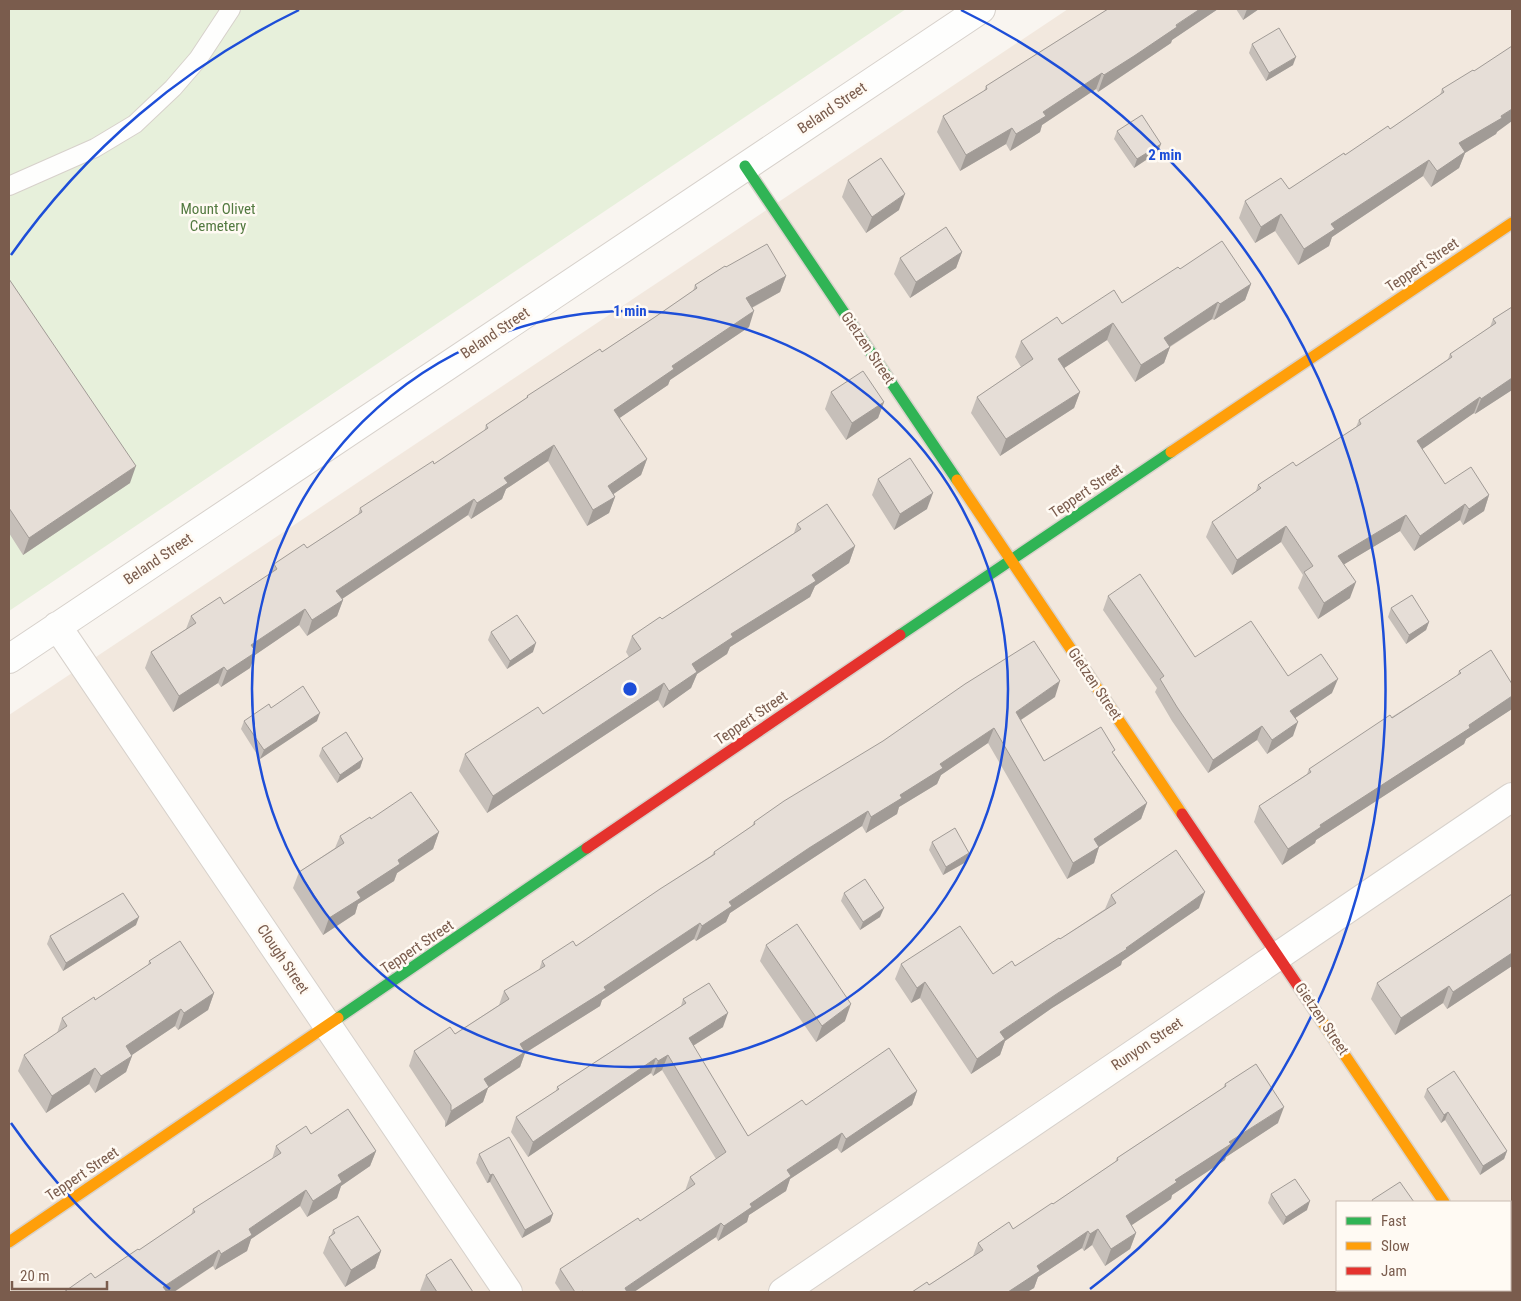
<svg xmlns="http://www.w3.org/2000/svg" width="1521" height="1301" font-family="'Roboto Condensed',sans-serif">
<rect width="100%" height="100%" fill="#f9f5f0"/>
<!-- residential -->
<path fill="#f2e8de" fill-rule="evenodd" d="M1068 9H1512V1292H9V715ZM1337 1202H1510V1290H1337Z"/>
<!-- green -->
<path fill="#e7f0db" d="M9 9H906L9 611Z"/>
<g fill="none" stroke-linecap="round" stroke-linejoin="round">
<defs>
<path id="lane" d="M9 186 95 148 135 124 173 88 198 59 231 9"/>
<path id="street" d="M57 626 508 1292
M9 659 981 9
M1503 1290 1505 1292
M783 1292 1512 797"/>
<path id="fast" d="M745 166 957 480
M900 635 1171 452
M338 1018 587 848"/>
<path id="slow" d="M1171 452 1512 223
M957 480 1182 814
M1315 1011 1444 1202
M9 1242 338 1018"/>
<path id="jam" d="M1182 814 1315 1011
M587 848 900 635"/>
</defs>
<!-- lane casing -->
<use href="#lane" stroke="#d7d1cb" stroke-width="20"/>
<!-- street casing -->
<use href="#street" stroke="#d7d1cb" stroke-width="30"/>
<!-- fast casing -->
<use href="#fast" stroke="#d9d2cb" stroke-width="14"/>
<!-- slow casing -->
<use href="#slow" stroke="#d9d2cb" stroke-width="14"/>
<!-- jam casing -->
<use href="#jam" stroke="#d9d2cb" stroke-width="14"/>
<!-- lane -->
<use href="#lane" stroke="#fefefd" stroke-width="18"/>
<!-- street -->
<use href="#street" stroke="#fefefd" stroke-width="28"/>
<!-- fast -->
<use href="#fast" stroke="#30b455" stroke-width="11"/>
<!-- slow -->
<use href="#slow" stroke="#ff9f0a" stroke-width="11"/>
<!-- jam -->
<use href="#jam" stroke="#e5322d" stroke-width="11"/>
</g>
<!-- wall -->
<path fill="#c6bfb9" d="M1108 9H1218L1172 40 1171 43 1128 72 1098 92 1096 89 1042 125 1040 132 1010 151 1006 144 960 171 937 132 943 116 984 91 986 86Z
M1236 9H1259L1243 20Z
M1252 44 1293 65 1266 81 1249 53Z
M1474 71 1497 132 1496 134 1465 153 1459 168 1431 187 1423 176 1332 237 1329 246 1298 265 1275 231 1255 243 1239 218 1245 201 1289 189 1345 155 1390 129 1440 95 1442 89Z
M1117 131 1158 152 1134 168 1114 139Z
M848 180 899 210 866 233 842 197Z
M962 252 956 268 910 298 894 274 900 258Z
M726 267 786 276 780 292 752 308 749 327 670 380 668 385 619 418 647 459 641 475 613 494 615 497 609 513 587 526 548 461 506 489 502 499 471 519 468 515 342 599 343 600 337 616 307 636 299 625 255 655 250 668 221 687 218 683 173 712 145 668 151 652 186 629 191 616 224 604 271 573 274 564 307 548 358 515 360 508 434 464 484 432 486 425 526 398 527 396 602 352 655 317 693 291 695 285Z
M1180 269 1251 284 1245 300 1214 320 1212 319 1170 347 1164 363 1135 382 1107 340 1064 368 1080 392 1074 408 1000 456 971 413 977 397 1021 367 1015 357 1021 341 1062 324 1122 303Z
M9 279 130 483 23 555 9 533Z
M1512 307V390L1475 414 1474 413 1422 449 1445 484 1489 495 1484 511 1463 525 1460 520 1414 551 1400 531 1344 564 1350 598 1318 619 1298 588 1303 575 1281 542 1232 575 1206 537 1212 522 1256 491 1258 485 1296 466 1356 427 1359 420 1448 359 1450 354 1490 327 1493 319Z
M831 392 884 402 878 418 846 440 825 409Z
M878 479 927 509 894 530 872 495Z
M797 524 855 546 849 563 815 586 810 597 730 647 727 654 697 674 691 688 663 708 658 700 487 813 459 771 465 754 543 714 629 657 626 652 632 636 662 619 794 533Z
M1108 596 1195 657 1288 676 1332 693 1295 718 1293 736 1267 754 1257 740 1208 773 1172 721 1155 692 1157 688 1103 610Z
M1391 608 1429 622 1426 630 1406 644 1388 617Z
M491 632 533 652 507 669 488 640Z
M1459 671 1512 709 1466 739 1464 744 1316 840 1315 843 1282 865 1254 822 1259 806 1307 774 1309 769 1457 676Z
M1055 697 1021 720 1044 761 1114 754 1147 803 1141 819 1099 847 1094 863 1067 879 988 743 941 775 937 784 899 807 897 814 866 833 862 826 804 864 730 913 726 922 696 941 694 939 602 1000 600 1006 525 1053 520 1067 488 1088 483 1102 445 1127V1121L409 1066 414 1051 455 1034 499 1005 504 991 539 970 542 961 576 946 712 855 714 852 752 826 754 822Z
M271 708 317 721 260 759 241 729 244 721Z
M322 748 363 759 360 768 337 783 319 756Z
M371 819 439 832 433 849 397 873 394 881 358 904 355 914 323 935 293 888 299 872 335 848 340 836Z
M932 842 966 862 943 875 929 850Z
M844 893 880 917 860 930 841 901Z
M1512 894V966L1447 1009 1443 1003 1395 1035 1371 999 1377 983Z
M1111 895 1199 908 1122 961 1121 965 1052 1008 1005 1041 1000 1055 971 1074 920 998 911 1003 895 979 901 964 993 974 1015 966 1060 939 1105 909Z
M136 925 63 971 47 944 50 936Z
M766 945 845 1021 816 1042 760 961Z
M149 961 214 993 208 1010 178 1030 175 1026 132 1055V1056L126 1072 95 1093 89 1084 46 1113 18 1071 24 1055 57 1033 62 1018 95 1000 148 965Z
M683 999 723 1027 693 1046 748 1136 806 1105 917 1091 912 1105 841 1153 837 1148 790 1179 786 1191 749 1215 747 1222 718 1241 716 1237 634 1292H561L555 1283 560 1269 640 1221 685 1191 690 1177 716 1159 662 1070 653 1076 651 1073 528 1157 511 1132 516 1117 556 1091 557 1087 681 1006Z
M1225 1084 1278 1123 1226 1157 1225 1160 1172 1195 1171 1199 1131 1225 1136 1233 1130 1249 1105 1266 1092 1245 1084 1251 1082 1248 1038 1277 1034 1288 1027 1292H912L929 1285 973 1256 978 1243 1013 1229 1053 1204 1115 1162 1117 1158 1223 1088Z
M1427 1089 1507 1151 1504 1159 1480 1175 1445 1120 1441 1123 1424 1097Z
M311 1134 376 1151 370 1166 341 1186 337 1198 307 1217 300 1206 251 1239 247 1251 215 1270 213 1266 95 1278 139 1250 191 1215 193 1209 272 1159 276 1146Z
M479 1154 553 1214 550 1222 522 1238 490 1182 487 1183 476 1163Z
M1271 1194 1307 1210 1283 1225 1268 1203Z
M333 1230 381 1251 375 1268 345 1287 323 1253 329 1237 331 1235Z
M426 1275 473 1292H421L420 1291Z"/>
<!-- shaded-wall -->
<path fill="#a19b96" d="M1200 9H1218L1172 40 1171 43 1098 92 1104 75Z
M1247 9H1259L1243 20Z
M1296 57 1293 65 1266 81 1269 73Z
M1102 73 1096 89 1042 125 1040 132 1010 151 1016 134 1043 112Z
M1512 109V121L1497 132 1496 134 1465 153 1459 168 1431 187 1437 171 1459 143Z
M1012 128 1006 144 960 171 966 155Z
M1161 144 1158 152 1134 168 1137 159Z
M1429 160 1423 176 1332 237 1329 246 1298 265 1304 249 1331 224Z
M905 194 899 210 866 233 872 217Z
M1281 214 1275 231 1255 243 1261 227Z
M962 252 956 268 910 298 916 282Z
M786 276 780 292 740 314 746 298Z
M1251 284 1245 300 1214 320 1220 304Z
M1218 302 1212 319 1158 354 1164 338Z
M754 311 749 327 670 380 668 385 608 426 614 410 672 366Z
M1113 323 1107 340 1052 376 1058 359Z
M1170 347 1164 363 1135 382 1141 365Z
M1512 378V390L1475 414 1481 399Z
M1080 392 1074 408 1000 456 1006 439Z
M1480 397 1474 413 1411 457 1417 441Z
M884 402 878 418 846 440 852 423Z
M554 445 548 461 506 489 502 499 471 519 477 503 504 478Z
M647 459 641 475 602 502 608 486Z
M136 466 130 483 23 555 29 538Z
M933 493 927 509 894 530 900 514Z
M1489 495 1484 511 1463 525 1469 509Z
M615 497 609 513 587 526 593 510Z
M474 499 468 515 330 607 336 591Z
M1465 504 1460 520 1414 551 1420 536Z
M1406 515 1400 531 1333 571 1338 556Z
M1286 526 1281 542 1232 575 1237 560Z
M855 546 849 563 815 586 810 597 730 647 727 654 697 674 691 688 663 708 669 691 692 664 731 634 812 575Z
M1356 582 1350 598 1318 619 1324 603Z
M343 600 337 616 307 636 312 620Z
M305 609 299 625 255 655 250 668 221 687 227 671 251 645Z
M1429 622 1426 630 1406 644 1409 635Z
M536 643 533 652 507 669 510 661Z
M224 667 218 683 173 712 179 696Z
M1338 679 1332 693 1285 725 1290 711Z
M1060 681 1055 697 1010 727 1016 712Z
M664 683 658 700 487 813 493 796Z
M1512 696V709L1466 739 1464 744 1316 840 1315 843 1282 865 1288 849 1320 825Z
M320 713 317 721 260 759 264 750Z
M1298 722 1293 736 1267 754 1272 740Z
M1262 726 1257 740 1208 773 1213 760Z
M994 728 988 743 941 775 937 784 899 807 897 814 866 833 871 817 940 764Z
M363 759 360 768 337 783 340 775Z
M1147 803 1141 819 1099 847 1094 863 1067 879 1073 863 1094 839Z
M868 811 862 826 804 864 730 913 726 922 696 941 702 926 729 902 809 848Z
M439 832 433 849 397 873 394 881 358 904 355 914 323 935 329 918 357 892 398 860Z
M969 853 966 862 943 875 946 867Z
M1205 892 1199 908 1122 961 1121 965 1052 1008 1005 1041 1000 1055 971 1074 977 1059 1000 1032 1126 948Z
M884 908 880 917 860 930 863 922Z
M139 917 136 925 63 971 66 963Z
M700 923 694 939 602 1000 600 1006 525 1053 520 1067 488 1088 483 1102 445 1127 451 1111 520 1044 604 987Z
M1512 953V966L1447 1009 1453 992Z
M925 982 920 998 911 1003 917 988Z
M1449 986 1443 1003 1395 1035 1401 1018Z
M214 993 208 1010 178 1030 184 1013Z
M851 1004 845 1021 816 1042 822 1026Z
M181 1009 175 1026 120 1063 126 1046Z
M728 1013 723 1027 683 1052 689 1038Z
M668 1055 662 1070 653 1076 658 1061Z
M132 1056 126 1072 95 1093 101 1076Z
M656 1058 651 1073 528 1157 533 1142Z
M95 1068 89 1084 46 1113 52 1096Z
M917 1091 912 1105 841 1153 846 1139Z
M1284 1107 1278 1123 1226 1157 1225 1160 1172 1195 1171 1199 1120 1233 1126 1216 1175 1180 1229 1142Z
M1448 1112 1445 1120 1441 1123 1444 1115Z
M842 1133 837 1148 790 1179 786 1191 749 1215 747 1222 718 1241 724 1226 787 1170Z
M376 1151 370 1166 341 1186 337 1198 307 1217 313 1201 338 1175Z
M1507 1151 1504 1159 1480 1175 1483 1166Z
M493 1174 490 1182 487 1183 490 1175Z
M306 1190 300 1206 251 1239 247 1251 215 1270 221 1254 249 1229Z
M1310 1201 1307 1210 1283 1225 1286 1217Z
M553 1214 550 1222 522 1238 525 1230Z
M721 1223 716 1237 634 1292H623L625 1288Z
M1098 1229 1092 1245 1084 1251 1090 1234Z
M1088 1231 1082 1248 1038 1277 1034 1288 1027 1292H1008L1037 1266Z
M1136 1233 1130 1249 1105 1266 1111 1249Z
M219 1250 213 1266 174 1292H162L163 1287Z
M381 1251 375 1268 345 1287 351 1270Z"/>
<!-- building -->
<path fill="#e6ded7" stroke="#a19b96" d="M1108 9H1200L1176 25 1177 27 1134 56 1104 75 1102 73 1043 112 1046 116 1016 134 1012 128 966 155 943 116 987 89 986 86Z
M1279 28 1296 57 1269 73 1252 44Z
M1512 46V109L1501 116 1502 118 1459 143 1465 152 1437 171 1429 160 1331 224 1335 229 1304 249 1281 214 1261 227 1245 201 1281 178 1289 189 1344 153 1345 155 1388 126 1390 129 1444 92 1442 89 1473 70 1474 71Z
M1142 115 1161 144 1137 159 1117 131Z
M881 158 905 194 872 217 848 180Z
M946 227 962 252 916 282 900 258Z
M1222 241 1251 284 1220 304 1218 302 1164 338 1170 347 1141 365 1113 323 1058 359 1080 392 1006 439 977 397 1033 359 1021 341 1057 317 1062 324 1114 290 1122 303 1178 267 1180 269Z
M767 244 786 276 746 298 754 311 672 366 674 369 614 410 647 459 608 486 615 497 593 510 554 445 504 478 508 483 477 503 474 499 336 591 343 600 312 620 305 609 251 645 256 652 227 671 224 667 179 696 151 652 196 623 191 616 220 597 224 604 277 569 274 564 304 544 307 548 362 512 360 508 433 461 434 464 488 428 486 425 528 397 527 396 600 349 602 352 655 317 697 288 695 285 725 266 726 267Z
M9 279 136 466 29 538 9 508Z
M1512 307V378L1481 399 1480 397 1417 441 1445 484 1471 467 1489 495 1469 509 1465 504 1420 536 1406 515 1338 556 1356 582 1324 603 1304 572 1313 566 1286 526 1237 560 1212 522 1261 488 1258 485 1293 462 1296 466 1361 424 1359 420 1452 357 1450 354 1496 323 1493 319Z
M863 371 884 402 852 423 831 392Z
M910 458 933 493 900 514 878 479Z
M827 504 855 546 812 575 816 581 731 634 733 637 692 664 697 672 669 691 664 683 493 796 465 754 538 707 543 714 641 649 632 636 660 617 662 619 801 529 797 524Z
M1140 574 1195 657 1251 621 1288 676 1321 654 1338 679 1290 711 1298 722 1272 740 1262 726 1213 760 1177 707 1160 679 1164 676 1108 596Z
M1412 595 1429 622 1409 635 1391 608Z
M517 615 536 643 510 661 491 632Z
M1034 641 1060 681 1016 712 1044 761 1101 727 1115 750 1112 752 1147 803 1094 839 1099 847 1073 863 994 728 940 764 943 768 900 795 902 798 871 817 868 811 809 848 729 902 732 906 702 926 700 923 604 987 606 990 520 1044 525 1052 484 1079 489 1087 451 1111V1105L414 1051 450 1027 455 1034 509 999 504 991 545 966 542 961 573 941 576 946 660 889 715 854 714 852 755 824 754 822 784 801 883 741 965 684Z
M1491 650 1512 684V696L1469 725 1470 728 1320 825 1321 827 1288 849 1259 806 1311 772 1309 769 1390 715 1392 718 1461 673 1459 671Z
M303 686 320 713 264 750 244 721 269 704 271 708Z
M346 732 363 759 340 775 322 748Z
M411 792 439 832 398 860 400 864 357 892 361 898 329 918 299 872 344 843 340 836 370 817 371 819Z
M955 828 969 853 946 867 932 842Z
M1176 850 1205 892 1126 948 1127 949 1058 993 1000 1032 1005 1039 977 1059 925 982 917 988 901 964 960 926 993 974 1012 961 1015 966 1059 938 1060 939 1116 903 1111 895Z
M865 879 884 908 863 922 844 893Z
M123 893 139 917 66 963 50 936Z
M1512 894V953L1453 992 1449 986 1401 1018 1377 983Z
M797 924 851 1004 822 1026 766 945Z
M180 941 214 993 184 1013 181 1009 126 1046 132 1056 101 1076 95 1068 52 1096 24 1055 67 1026 62 1018 94 997 95 1000 151 963 149 961Z
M709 983 728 1013 689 1038 748 1136 802 1100 806 1105 889 1048 917 1091 846 1139 842 1133 787 1170 791 1176 750 1204 752 1207 724 1226 721 1223 666 1260 625 1288 627 1292H584L583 1291 581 1292H575L560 1269 638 1218 640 1221 695 1184 690 1177 726 1152 668 1055 658 1061 656 1058 533 1142 516 1117 559 1089 557 1087 686 1003 683 999Z
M1256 1064 1284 1107 1229 1142 1231 1144 1175 1180 1177 1182 1126 1216 1136 1233 1111 1249 1098 1229 1090 1234 1088 1231 1037 1266 1040 1271 1008 1292H912L927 1282 929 1285 983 1250 978 1243 1009 1222 1013 1229 1052 1203 1053 1204 1118 1160 1117 1158 1226 1086 1225 1084Z
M1454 1071 1507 1151 1483 1166 1448 1112 1444 1115 1427 1089Z
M348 1109 376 1151 338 1175 342 1182 313 1201 306 1190 249 1229 252 1235 221 1254 219 1250 163 1287 167 1292H64L91 1273 95 1278 138 1249 139 1250 195 1212 193 1209 281 1153 276 1146 306 1126 311 1134Z
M509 1137 553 1214 525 1230 493 1174 490 1175 479 1154Z
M1295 1179 1310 1201 1286 1217 1271 1194Z
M1400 1182 1414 1202H1373L1372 1200Z
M358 1216 381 1251 351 1270 329 1237 335 1233 333 1230Z
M451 1259 473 1292H437L426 1275Z
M1380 1290H1472L1474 1292H1377Z"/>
<!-- distance rings -->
<g fill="none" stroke="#1d4ed8" stroke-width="2.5">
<circle cx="630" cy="689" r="378"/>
<path d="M170 1289A756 756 0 0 1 11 1123M11 255A756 756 0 0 1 299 10M961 10A756 756 0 0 1 1090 1289"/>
</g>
<g text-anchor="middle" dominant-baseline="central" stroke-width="5" stroke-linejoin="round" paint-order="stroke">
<!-- street labels -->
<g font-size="15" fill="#7a5c4d" stroke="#fffaf3">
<text transform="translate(832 108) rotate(-34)">Beland Street</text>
<text transform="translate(1422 265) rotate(-34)">Teppert Street</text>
<text transform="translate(495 333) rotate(-34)">Beland Street</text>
<text transform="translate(868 348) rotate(56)">Gietzen Street</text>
<text transform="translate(1086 491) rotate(-34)">Teppert Street</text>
<text transform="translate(158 559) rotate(-34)">Beland Street</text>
<text transform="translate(1095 684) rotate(56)">Gietzen Street</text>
<text transform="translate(751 718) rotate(-34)">Teppert Street</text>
<text transform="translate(417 947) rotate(-34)">Teppert Street</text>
<text transform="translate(283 959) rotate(56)">Clough Street</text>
<text transform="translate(1322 1019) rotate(56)">Gietzen Street</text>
<text transform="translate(1147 1044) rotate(-34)">Runyon Street</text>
<text transform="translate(82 1174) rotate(-34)">Teppert Street</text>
</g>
<!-- park labels -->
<g font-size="15" fill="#537a41" stroke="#fffaf3">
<text x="218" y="209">Mount Olivet<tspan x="218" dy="17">Cemetery</tspan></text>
</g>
</g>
<circle cx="630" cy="689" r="8" fill="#1d4ed8" stroke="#fffaf3" stroke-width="2.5"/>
<g font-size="15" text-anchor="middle" font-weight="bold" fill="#1d4ed8" stroke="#fffaf3" stroke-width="5" stroke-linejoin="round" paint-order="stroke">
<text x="1165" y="160">2 min</text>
<text x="630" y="316">1 min</text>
</g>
<!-- border -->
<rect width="1521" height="1301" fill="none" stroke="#7a5c4d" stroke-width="20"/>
<!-- legend -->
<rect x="1336" y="1201" width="175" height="90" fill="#fffaf3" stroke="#cabbb1"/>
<rect x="1346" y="1217" width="25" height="8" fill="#30b455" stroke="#cabbb1"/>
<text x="1381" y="1226" font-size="15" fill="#7a5c4d">Fast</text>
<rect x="1346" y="1242" width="25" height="8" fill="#ff9f0a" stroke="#cabbb1"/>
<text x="1381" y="1251" font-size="15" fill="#7a5c4d">Slow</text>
<rect x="1346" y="1267" width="25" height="8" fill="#e5322d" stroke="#cabbb1"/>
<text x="1381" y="1276" font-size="15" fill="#7a5c4d">Jam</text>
<!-- scale -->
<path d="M12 1281v8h95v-8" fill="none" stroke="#7a5c4d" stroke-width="2.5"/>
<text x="20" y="1281" font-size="15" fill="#7a5c4d" stroke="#fffaf3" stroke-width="4" paint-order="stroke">20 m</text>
</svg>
